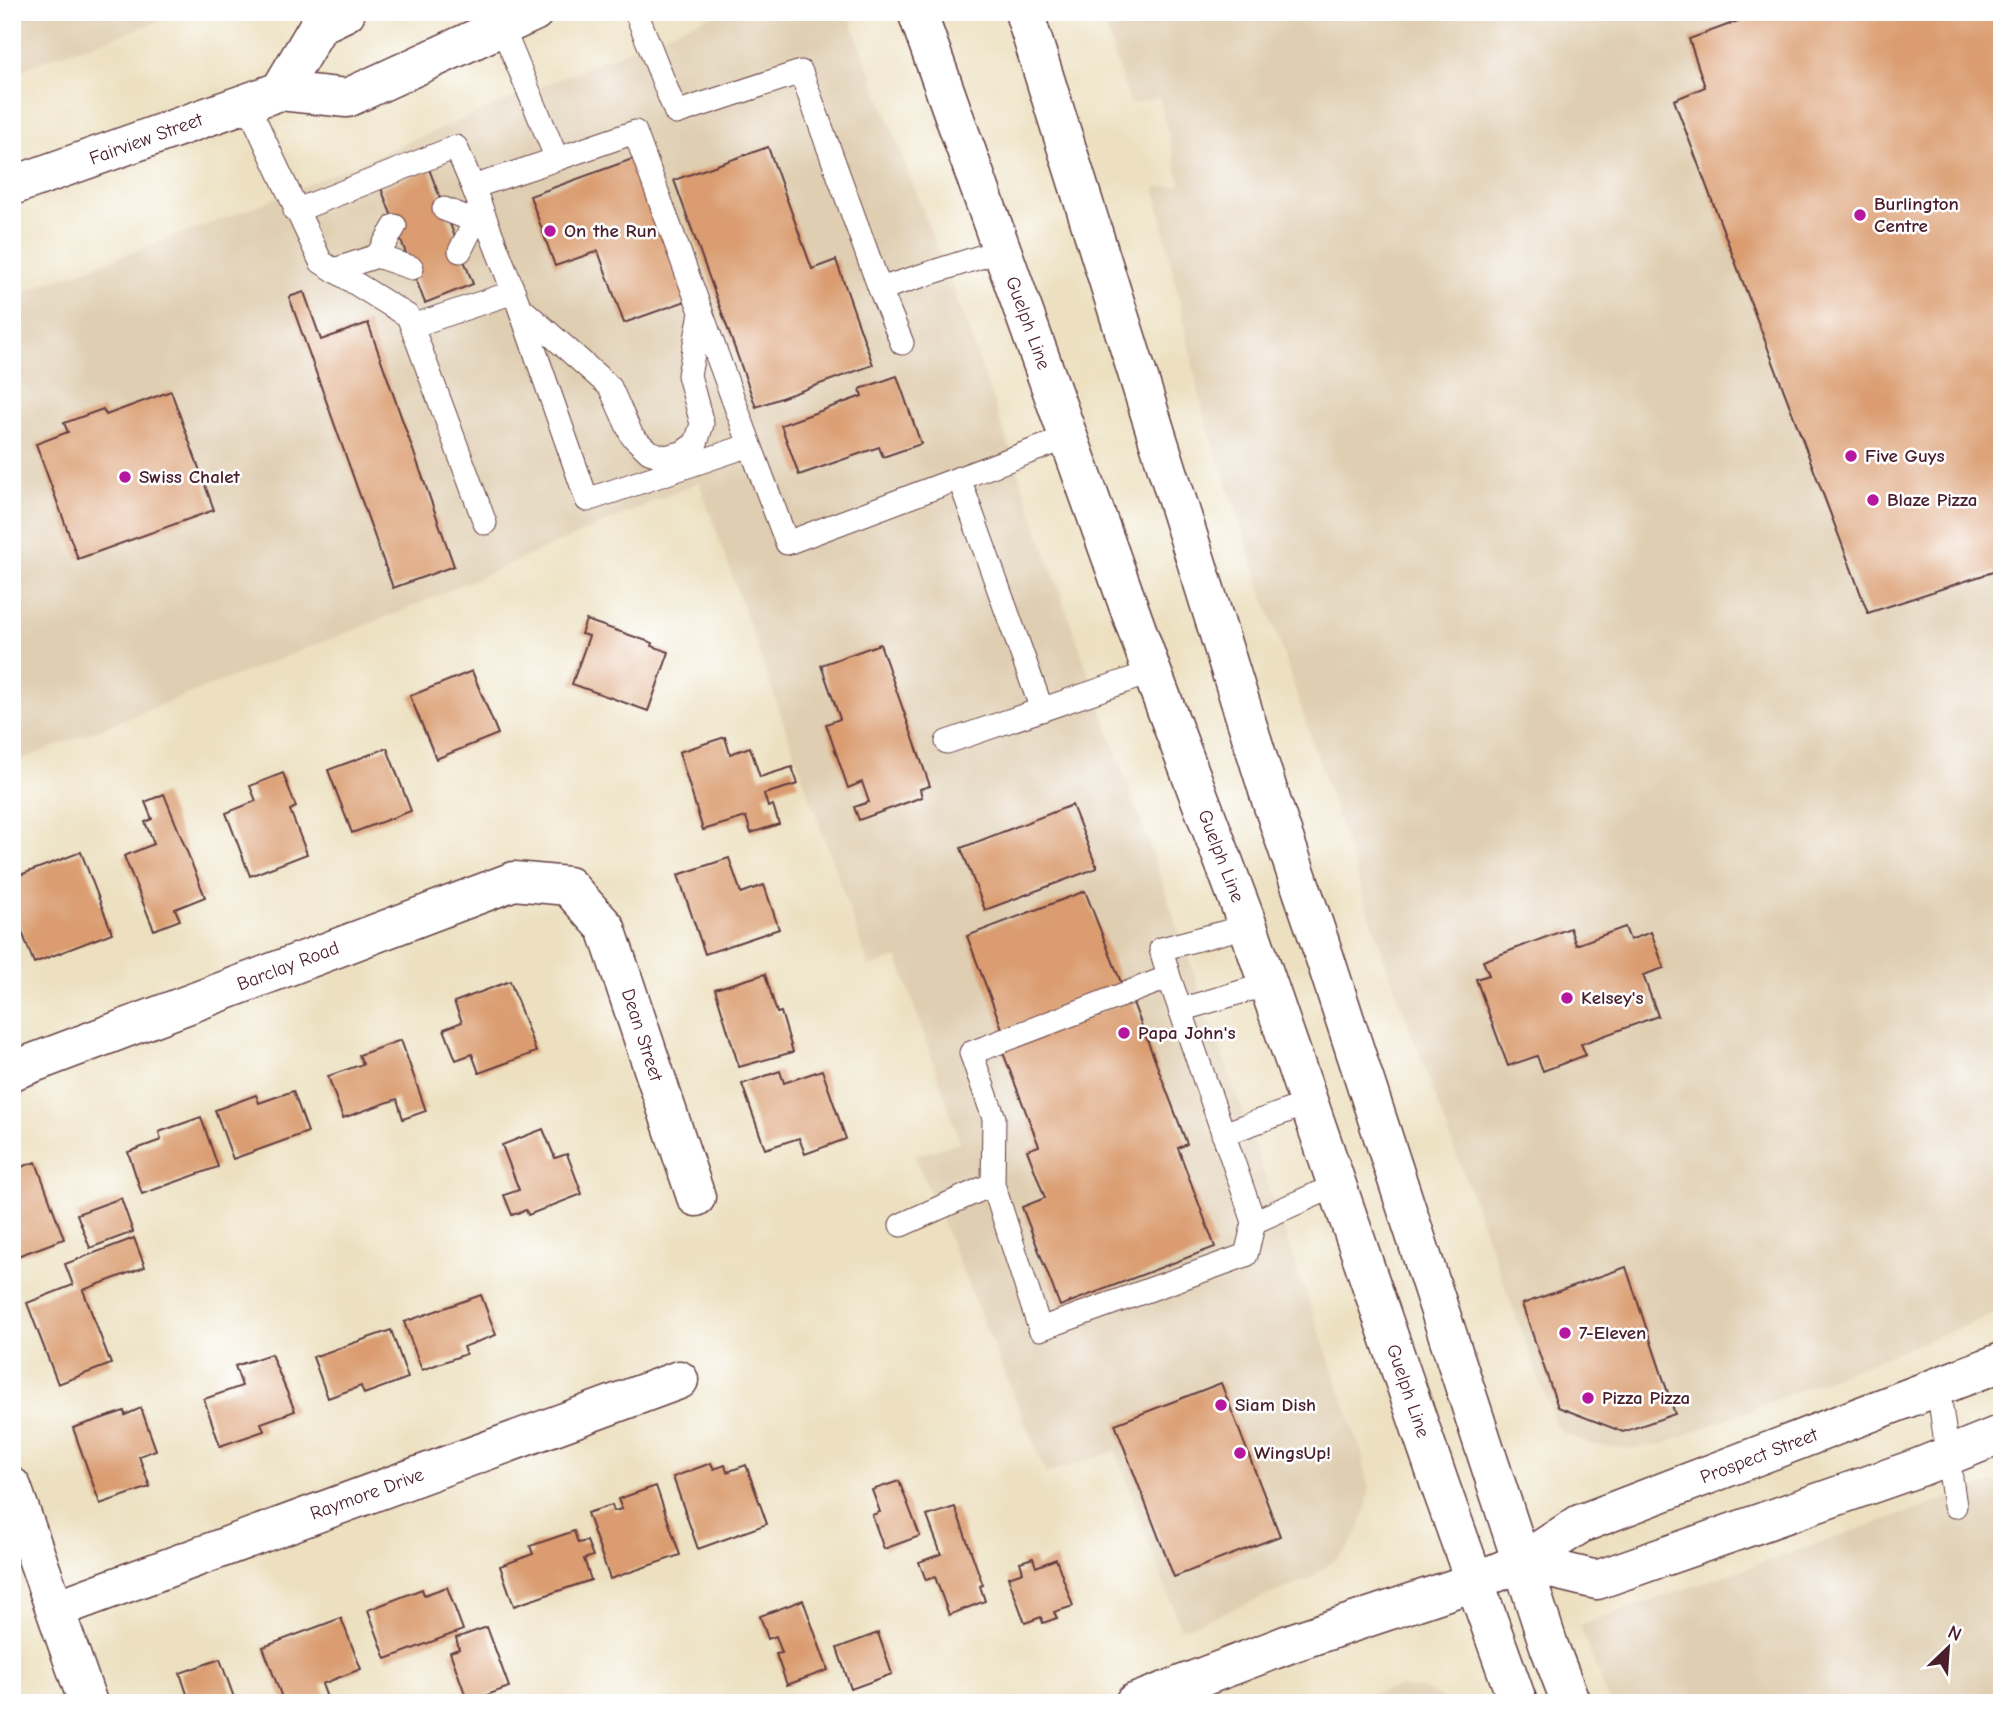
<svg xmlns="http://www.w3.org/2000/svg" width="2014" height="1715" font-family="'Comic Neue',sans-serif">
<rect width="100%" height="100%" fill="#fff"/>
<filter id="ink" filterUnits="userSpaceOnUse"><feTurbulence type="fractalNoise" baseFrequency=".0143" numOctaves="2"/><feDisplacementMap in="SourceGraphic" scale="14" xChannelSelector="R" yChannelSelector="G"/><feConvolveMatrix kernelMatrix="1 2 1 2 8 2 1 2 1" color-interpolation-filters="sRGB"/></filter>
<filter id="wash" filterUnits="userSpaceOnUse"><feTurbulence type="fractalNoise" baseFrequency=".00686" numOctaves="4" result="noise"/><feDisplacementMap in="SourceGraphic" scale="28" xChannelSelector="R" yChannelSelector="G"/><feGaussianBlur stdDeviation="1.57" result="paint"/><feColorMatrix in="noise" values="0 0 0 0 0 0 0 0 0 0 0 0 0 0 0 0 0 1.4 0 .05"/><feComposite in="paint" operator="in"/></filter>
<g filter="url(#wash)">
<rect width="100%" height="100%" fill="#ece0c0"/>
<!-- built -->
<path fill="#dfceb1" d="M12 12H189L53 57 12 74Z
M719 12H848L971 338 1362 1453 1369 1489 1366 1509 1357 1533 1347 1550 1310 1579 1181 1629 1116 1451 1046 1474 915 1156 960 1142 898 958 869 966 699 482 392 615 12 763V296L244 211Z
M1101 12H2002V1311L1660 1445 1627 1449 1594 1445 1563 1433 1556 1425 1384 958 1203 412 1155 188 1181 185 1159 98 1130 104Z
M2002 1480V1703H1609L1580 1625Z
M1399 1687 1423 1689 1451 1703H1338Z"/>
<g id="blocks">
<!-- building -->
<path fill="#da9c70" d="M1763 12H2002V569L1868 613 1674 100 1705 87 1689 39Z
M768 147 812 269 836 260 873 365 756 407 674 180Z
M635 158 686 301 624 323 598 251 555 266 530 196Z
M429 169 473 284 425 303 381 188Z
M304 292 321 340 368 323 454 566 393 588 289 297Z
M897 376 921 444 883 457 879 447 799 475 781 425 862 396 860 389Z
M171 391 214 510 78 559 36 444 68 432 64 423 103 409 106 415Z
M586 620 653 643 652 646 669 652 648 711 572 684 589 636 581 634Z
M880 644 930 786 920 789 922 797 859 820 854 807 869 802 862 782 848 788 826 724 840 719 821 665Z
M472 671 498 734 436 759 410 696Z
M725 737 730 754 750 747 760 777 792 767 798 784 764 794 768 807 773 805 779 824 751 833 746 817 703 830 679 752Z
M387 748 411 811 352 833 328 770Z
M283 773 296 807 290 810 307 854 250 876 226 813 256 801 250 786Z
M164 794 205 897 175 909 180 920 154 930 124 856 154 844 145 822 152 819 145 802Z
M1072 805 1097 868 985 910 961 848Z
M81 852 112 933 34 963 12 906V878Z
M729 858 741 893 764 885 779 929 705 954 678 875Z
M1085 891 1122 985 1003 1031 967 936Z
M1625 927 1630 940 1651 932 1664 968 1643 975 1658 1016 1581 1044 1586 1055 1543 1071 1537 1056 1508 1066 1476 979 1489 975 1483 961 1570 928 1576 945Z
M765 974 777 1013 781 1012 793 1052 739 1067 715 989Z
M510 981 536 1052 479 1073 472 1054 456 1060 444 1029 462 1022 454 1002Z
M1132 1000 1187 1144 1178 1148 1215 1247 1060 1306 1022 1207 1045 1198 1027 1150 1039 1146 1002 1050Z
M401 1040 426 1111 403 1119 397 1099 343 1118 328 1076 363 1064 359 1055Z
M822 1070 846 1139 805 1154 799 1138 765 1149 742 1084 780 1071 784 1083Z
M293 1091 308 1132 233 1159 215 1110 256 1095 259 1103Z
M201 1117 218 1167 142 1194 128 1152 161 1140 159 1132Z
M543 1129 555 1158 567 1154 582 1194 528 1215 526 1210 512 1215 504 1195 519 1190 502 1145Z
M36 1162 64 1239 12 1258V1170Z
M121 1198 133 1232 90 1248 77 1214Z
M134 1238 145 1267 83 1290 111 1364 58 1384 27 1303 73 1285 65 1264Z
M1626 1267 1675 1414 1623 1432 1558 1407 1522 1304Z
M481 1295 496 1335 463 1347 466 1354 422 1370 404 1322Z
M391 1330 408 1378 364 1394 361 1386 328 1398 313 1357Z
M271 1354 295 1411 261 1423 264 1431 220 1446 204 1399 242 1386 235 1366Z
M1221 1383 1280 1536 1174 1577 1115 1424Z
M141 1408 156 1450 139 1456 150 1487 100 1504 73 1428 124 1411 125 1415Z
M711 1463 714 1469 725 1465 727 1472 746 1465 767 1524 698 1549 673 1477Z
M899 1481 920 1536 884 1549 872 1515 880 1512 872 1490Z
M656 1486 680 1555 610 1579 587 1513 612 1505 614 1511 622 1509 618 1499Z
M955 1507 983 1585 980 1586 985 1601 949 1615 935 1577 926 1580 919 1562 941 1554 927 1516Z
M574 1531 578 1543 587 1541 593 1556 584 1559 591 1580 514 1606 500 1566 533 1554 530 1546Z
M1033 1558 1036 1567 1056 1559 1073 1606 1054 1612 1057 1618 1043 1623 1041 1617 1025 1623 1008 1577 1023 1572 1020 1562Z
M447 1587 463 1630 386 1659 368 1610 422 1589 424 1595Z
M803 1600 828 1670 787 1685 776 1654 782 1653 776 1636 768 1639 760 1616Z
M341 1618 361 1669 322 1684 329 1703H284L263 1647Z
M487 1627 509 1687 468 1702 450 1652 459 1649 456 1638Z
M878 1633 892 1674 851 1689 837 1648Z
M220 1659 236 1703H190L180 1673Z"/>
</g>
</g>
<g filter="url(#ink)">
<use href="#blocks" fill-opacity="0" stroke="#623c41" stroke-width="2"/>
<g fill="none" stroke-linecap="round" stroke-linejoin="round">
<defs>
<path id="lane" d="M636 12 676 113 801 72 880 289 1002 250
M502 27 557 159 473 187 519 306 587 500 750 445 635 132 557 159
M247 103 321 262 408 316 485 523
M444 209 475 221 460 251
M295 211 456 147 473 187
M377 256 412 268
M334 270 377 256 395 226
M880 289 902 343
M521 308 610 387 632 436 649 452 665 457 682 453 696 443 702 424 689 375 701 313
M412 326 514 292
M750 445 787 543 1069 437
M959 478 1042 710
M947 742 1152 672
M1169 977 971 1053 994 1118 993 1184 1040 1329 1246 1255 1254 1222 1169 977 1161 949 1248 926
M1180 1010 1268 984
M1223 1134 1309 1103
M1254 1222 1337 1185
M901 1225 993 1184
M1938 1387 1955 1506"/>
<path id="street" d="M12 1071 514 881 568 886 606 928 696 1197
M12 1487 88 1703
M56 1609 679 1380"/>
<path id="secondary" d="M917 12 1152 672 1248 926 1440 1485 1518 1703
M1024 12 1271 800 1318 937 1549 1646 1571 1703
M280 91 319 25 346 12
M12 186 280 91 347 98 534 12
M1522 1562 1597 1580 1920 1467 2002 1434
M1134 1703 1294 1642 1474 1582 1522 1562 1580 1524 2002 1362"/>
</defs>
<!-- lane casing -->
<use href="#lane" stroke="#623c41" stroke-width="25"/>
<!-- street casing -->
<use href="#street" stroke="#623c41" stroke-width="41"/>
<!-- secondary casing -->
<use href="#secondary" stroke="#623c41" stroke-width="41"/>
<!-- lane -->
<use href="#lane" stroke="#fff" stroke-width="23"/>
<!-- street -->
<use href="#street" stroke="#fff" stroke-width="38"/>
<!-- secondary -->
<use href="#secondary" stroke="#fff" stroke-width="38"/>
</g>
</g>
<!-- markers -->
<g fill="#b5179e" stroke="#fff" stroke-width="2.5">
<circle cx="1860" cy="215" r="7"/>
<circle cx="550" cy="231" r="7"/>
<circle cx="1851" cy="456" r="7"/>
<circle cx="125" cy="477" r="7"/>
<circle cx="1873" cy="500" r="7"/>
<circle cx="1567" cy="998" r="7"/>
<circle cx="1124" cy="1033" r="7"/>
<circle cx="1565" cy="1333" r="7"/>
<circle cx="1588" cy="1398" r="7"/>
<circle cx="1221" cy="1405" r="7"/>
<circle cx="1240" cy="1453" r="7"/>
</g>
<g text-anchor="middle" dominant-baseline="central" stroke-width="5" stroke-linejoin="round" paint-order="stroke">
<!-- street labels -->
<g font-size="19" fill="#4a1f2b" stroke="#fff">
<text transform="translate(146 139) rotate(-20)">Fairview Street</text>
<text transform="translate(1028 323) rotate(70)">Guelph Line</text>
<text transform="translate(1221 856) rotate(69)">Guelph Line</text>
<text transform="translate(288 966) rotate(-21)">Barclay Road</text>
<text transform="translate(642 1035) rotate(72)">Dean Street</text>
<text transform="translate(1408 1391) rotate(71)">Guelph Line</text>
<text transform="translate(1759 1456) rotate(-21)">Prospect Street</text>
<text transform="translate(367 1494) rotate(-20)">Raymore Drive</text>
</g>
<!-- poi labels -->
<g font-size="19" font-weight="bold" fill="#4a1f2b" stroke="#fff" text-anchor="start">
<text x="1874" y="204">Burlington<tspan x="1874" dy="22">Centre</tspan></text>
<text x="564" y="231">On the Run</text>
<text x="1865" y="456">Five Guys</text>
<text x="139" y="477">Swiss Chalet</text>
<text x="1887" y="500">Blaze Pizza</text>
<text x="1581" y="998">Kelsey's</text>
<text x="1138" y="1033">Papa John's</text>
<text x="1579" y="1333">7-Eleven</text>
<text x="1602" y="1398">Pizza Pizza</text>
<text x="1235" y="1405">Siam Dish</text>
<text x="1254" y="1453">WingsUp!</text>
</g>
</g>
<!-- margin -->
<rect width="2014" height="1715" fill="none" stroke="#fff" stroke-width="42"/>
<!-- north arrow -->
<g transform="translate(1948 1648) rotate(25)" stroke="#ffffff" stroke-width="5" paint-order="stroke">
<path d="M0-5L12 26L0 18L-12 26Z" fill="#4a1f2b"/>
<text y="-10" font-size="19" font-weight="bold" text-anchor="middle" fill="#4a1f2b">N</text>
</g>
</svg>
